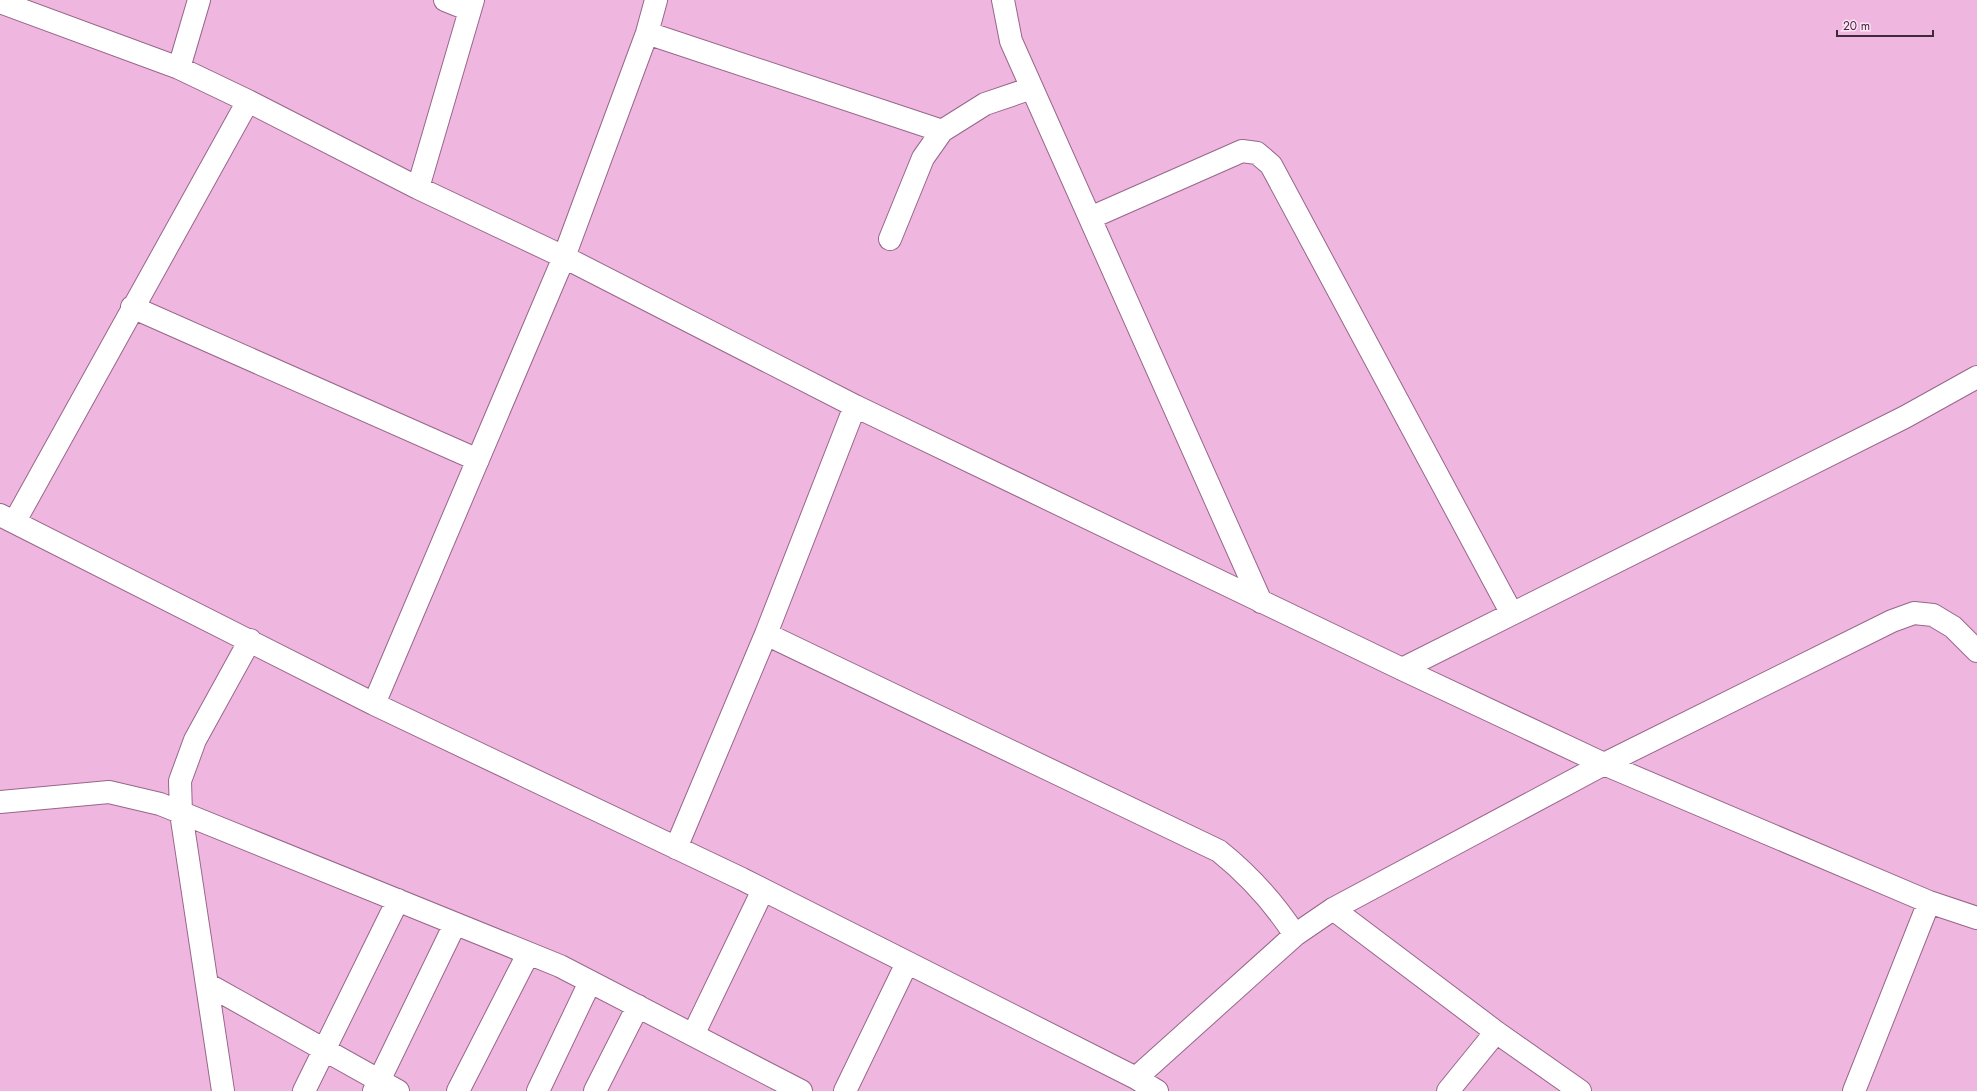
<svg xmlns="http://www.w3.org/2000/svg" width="1977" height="1091" font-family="Jost,sans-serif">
<rect width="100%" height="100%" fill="#efb7df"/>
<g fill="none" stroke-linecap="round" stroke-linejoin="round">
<defs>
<path id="minor" d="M445 0 470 10
M1003 0 1011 41 1261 602
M0 2 179 68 248 101 418 188 564 257 855 406 1402 669 1604 764 1929 902 1977 918
M647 33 942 131
M179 68 199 0
M418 188 473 0
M1090 218 1242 151 1257 153 1271 165 1512 614
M890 239 923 158 942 131 985 104 1032 88
M132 307 478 460
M0 515 374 704 742 879 1136 1078 1157 1091
M15 521 248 101
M766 634 1219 851C1250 876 1273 901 1295 935
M1402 669 1905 417 1977 377
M374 704 564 257 647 33 656 0
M0 802 109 792 160 804 560 966 801 1091
M676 848 766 634 855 406
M1333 909 1496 1032 1580 1091
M207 984 398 1091
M693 1035 763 890
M1136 1078 1295 935 1333 909 1604 764 1892 621 1914 613 1933 615 1953 627 1977 651
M223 1091 181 813 180 781 195 740 250 640
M304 1091 398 900
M374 1091 455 924
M458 1091 528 954
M538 1091 590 982
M595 1091 638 1006
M845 1091 907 963
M1448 1091 1496 1032
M1854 1091 1929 902"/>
</defs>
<!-- minor casing -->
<use href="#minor" stroke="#98668a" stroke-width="24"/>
<!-- minor -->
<use href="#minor" stroke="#fff" stroke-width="22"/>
</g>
<!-- scale -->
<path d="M1837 30v6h96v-6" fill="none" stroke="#3f2a3a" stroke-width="2"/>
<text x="1843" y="30" font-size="12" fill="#3f2a3a" stroke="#ffe2f6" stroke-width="3" paint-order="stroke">20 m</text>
</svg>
